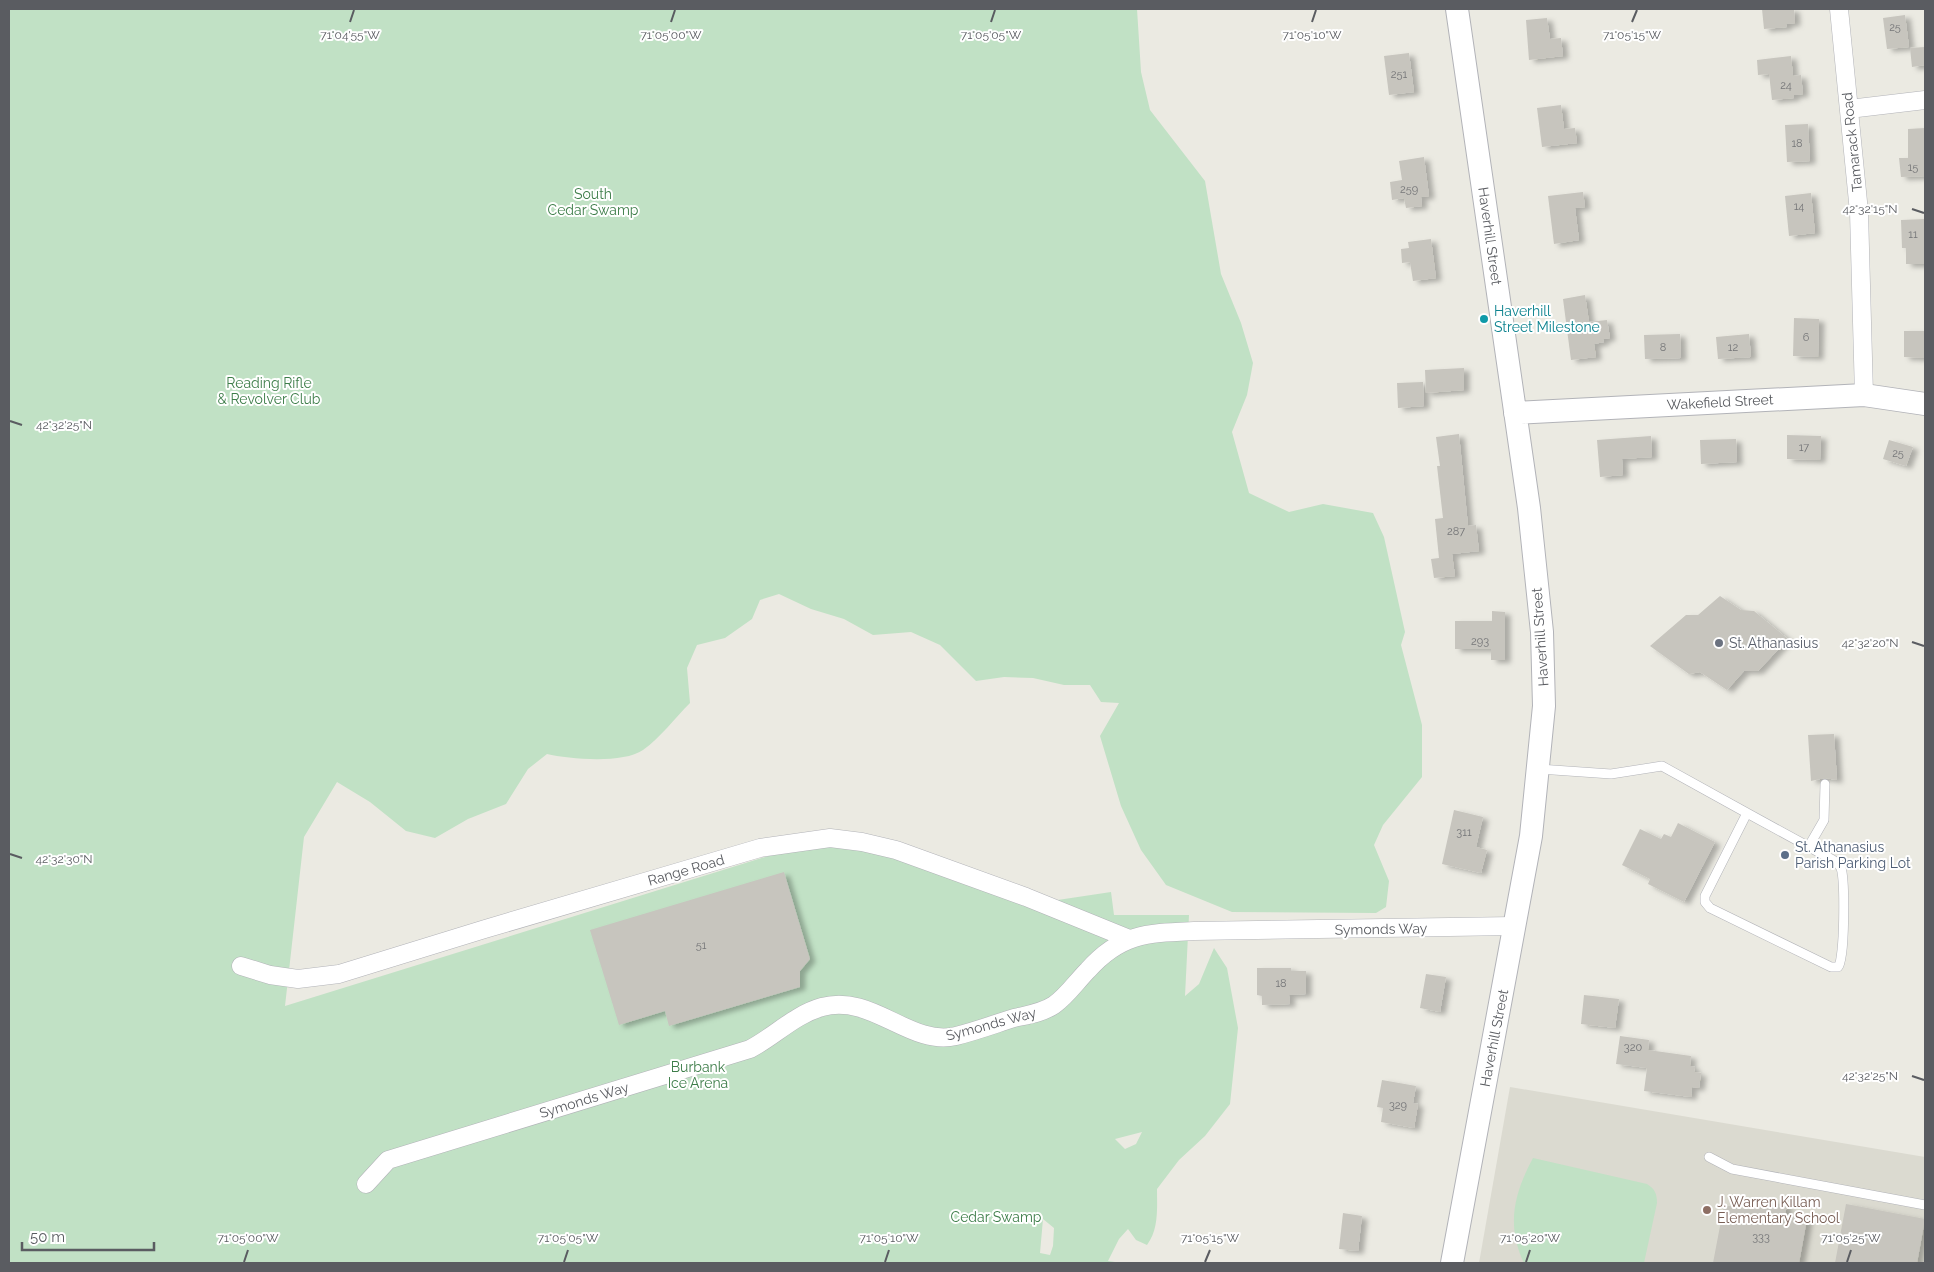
<svg xmlns="http://www.w3.org/2000/svg" width="1934" height="1272" font-family="Raleway,sans-serif">
<defs>
<filter id="shadow"><feDropShadow dx="5.5" dy="3" stdDeviation="2.5" flood-color="#0004"/></filter>
</defs>
<rect width="100%" height="100%" fill="#ebeae2"/>
<!-- education -->
<path fill="#dbdad0" d="M1510 1087 1925 1157V1263H1479Z"/>
<!-- green -->
<path fill="#c1e1c5" fill-rule="evenodd" d="M9 9H1137L1141 72 1150 110 1205 181 1221 274 1241 323 1253 363 1247 395 1232 432 1249 493 1289 512 1323 504 1373 513 1384 537 1405 632 1401 645 1422 725V777L1383 825 1374 845 1389 881 1386 907 1376 913 1232 912 1166 885 1141 850 1121 806 1100 736 1119 703 1101 702 1090 685H1064L1033 678 1004 677 976 681 940 645 911 632 873 635 844 619 811 609 779 594 760 600 752 619 725 638 697 645 687 668 690 703C675 718 660 738 643 750 623 764 569 759 547 754L528 769 506 804 468 819 435 838 406 831 370 802 337 782 304 837 285 1006 794 848 825 845 866 849 1031 904 1111 892 1114 915H1189L1185 996 1199 984 1214 948 1227 968 1238 1028 1230 1104 1205 1136 1179 1160 1157 1189C1157 1208 1159 1229 1147 1245L1136 1240 1128 1229 1119 1239 1108 1261 1122 1263H9ZM1142 1132 1136 1144 1125 1149 1115 1139ZM1043 1219 1054 1228 1053 1246 1050 1255 1040 1253Z
M1533 1158 1647 1184C1655 1189 1657 1194 1657 1203L1644 1263H1524C1506 1226 1514 1193 1533 1158Z"/>
<!-- building -->
<path fill="#c7c5be" filter="url(#shadow)" d="M1762 9H1794L1795 23 1786 24 1787 27 1764 29Z
M1905 15 1909 47 1887 49 1883 18Z
M1547 18 1550 39 1561 38 1563 56 1529 60 1526 20Z
M1925 47V65L1912 67 1910 48Z
M1409 53 1414 92 1389 95 1384 56Z
M1791 56 1793 76 1801 75 1803 94 1794 95V98L1772 100 1769 74 1758 75 1757 60Z
M1561 105 1564 129 1575 128 1577 143 1542 147 1537 108Z
M1808 124 1810 161 1787 162 1785 125Z
M1925 128V176L1901 177 1899 158H1908V129Z
M1424 157 1429 196 1421 197 1422 206 1406 208 1404 198 1392 200 1390 182 1402 180 1399 161Z
M1583 192 1585 207 1575 208 1579 240 1554 244 1548 196Z
M1811 193 1815 233 1789 236 1785 196Z
M1925 219V264H1906V248H1902L1901 220Z
M1431 239 1436 278 1413 281 1410 262 1402 263 1401 249 1409 248 1408 242Z
M1585 295 1589 322 1607 320 1610 338 1603 339 1604 342 1594 344 1596 357 1571 360 1563 299Z
M1794 318 1819 319 1818 357 1793 356Z
M1904 331H1925V358L1904 357Z
M1680 334 1681 358 1645 359 1644 335Z
M1749 334 1751 357 1718 359 1716 337Z
M1464 368V390L1426 393 1425 370Z
M1423 382 1424 406 1398 408 1397 383Z
M1459 434 1468 526 1476 525 1479 551 1452 554 1455 576 1434 578 1431 559 1439 558 1435 519 1443 518 1437 466H1440L1436 437Z
M1787 435 1821 436 1820 460 1787 459Z
M1651 436 1652 457 1622 459 1623 475 1600 477 1597 440Z
M1736 439 1737 462 1701 464 1700 440Z
M1889 440 1913 447 1906 466 1883 459Z
M1720 596 1741 610 1754 611 1788 639 1758 671H1744L1727 690 1700 672 1689 674 1650 646 1686 615H1698Z
M1492 611 1505 612V660H1491V649H1455V621H1492Z
M1834 734 1837 780 1825 778 1811 781 1808 735Z
M1454 810 1483 817 1476 847 1487 850 1481 873 1442 864Z
M1678 823 1715 842 1684 902 1648 884 1650 879 1622 865 1640 829 1661 839 1664 834 1671 837Z
M784 872 810 959 800 971V987L669 1026 665 1011 619 1025 590 930Z
M1257 968H1291V971H1306V994L1289 995 1290 1004 1262 1005V996L1257 995Z
M1426 974 1446 977 1440 1012 1420 1008Z
M1584 995 1619 999 1615 1028 1581 1024Z
M1620 1036 1649 1040 1648 1050 1691 1056 1690 1066 1695 1067 1694 1072 1701 1073 1699 1088 1692 1087 1691 1097 1644 1091 1647 1068 1616 1064Z
M1382 1080 1416 1086 1413 1103 1418 1104 1414 1128 1381 1122 1383 1108 1377 1107Z
M1747 1198 1787 1205 1785 1215 1807 1219 1799 1263H1713L1724 1205 1745 1209Z
M1846 1204 1925 1219 1917 1263H1835Z
M1343 1213 1362 1216 1358 1251 1339 1249Z"/>
<g fill="none" stroke-linecap="round" stroke-linejoin="round">
<defs>
<path id="service" d="M1539 769 1611 774 1662 766 1747 813 1705 896V902L1710 908 1831 967H1838C1845 960 1845 880 1841 868 1839 864 1837 862 1833 860L1747 813
M1809 846 1824 820 1825 784
M1709 1157 1732 1169 1925 1205"/>
<path id="minor" d="M1839 9 1859 212 1864 395
M1849 109 1925 100
M241 966 270 975 298 979 339 974 485 929 760 848 830 838 862 842 896 850 1026 897 1127 938
M366 1184 388 1160 750 1049C775 1036 794 1015 822 1007 872 993 910 1047 956 1036 976 1031 995 1024 1014 1018 1027 1015 1042 1013 1054 1005 1067 996 1077 981 1088 970 1121 933 1148 933 1194 931L1514 926"/>
<path id="tertiary" d="M1515 413 1864 395 1925 404
M1452 1263 1531 836 1544 706 1542 632 1529 508 1457 9"/>
</defs>
<!-- service casing -->
<use href="#service" stroke="#b2b3b8" stroke-width="10"/>
<!-- minor casing -->
<use href="#minor" stroke="#b2b3b8" stroke-width="19"/>
<!-- tertiary casing -->
<use href="#tertiary" stroke="#b2b3b8" stroke-width="24"/>
<!-- service -->
<use href="#service" stroke="#fff" stroke-width="9"/>
<!-- minor -->
<use href="#minor" stroke="#fff" stroke-width="18"/>
<!-- tertiary -->
<use href="#tertiary" stroke="#fff" stroke-width="22"/>
</g>
<!-- ticks -->
<path fill="none" stroke="#5a5c61" stroke-width="2" d="M350 22 354 10M671 22 675 10M991 22 995 10M1312 22 1316 10M1632 22 1637 10M1912 209 1924 213M10 421 22 425M1912 642 1924 646M10 854 22 858M1912 1076 1924 1080M244 1262 248 1250M564 1262 568 1250M885 1262 889 1250M1205 1262 1210 1250M1526 1262 1530 1250M1847 1262 1851 1250"/>
<!-- markers -->
<circle fill="#0f9aa8" stroke="#fff" stroke-width="2" cx="1484" cy="319" r="5"/>
<circle fill="#6b7280" stroke="#fff" stroke-width="2" cx="1719" cy="643" r="5"/>
<circle fill="#5c6f8a" stroke="#fff" stroke-width="2" cx="1785" cy="855" r="5"/>
<circle fill="#8d6e63" stroke="#fff" stroke-width="2" cx="1707" cy="1210" r="5"/>
<g text-anchor="middle" dominant-baseline="central" stroke-width="4" stroke-linejoin="round" paint-order="stroke">
<!-- number labels -->
<g font-size="11" fill="#757678">
<text x="1895" y="27">25</text>
<text x="1399" y="74">251</text>
<text x="1786" y="85">24</text>
<text x="1797" y="143">18</text>
<text x="1913" y="167">15</text>
<text x="1409" y="189">259</text>
<text x="1799" y="206">14</text>
<text x="1913" y="234">11</text>
<text x="1806" y="337">6</text>
<text x="1663" y="347">8</text>
<text x="1733" y="347">12</text>
<text x="1804" y="447">17</text>
<text x="1898" y="453">25</text>
<text x="1456" y="531">287</text>
<text x="1480" y="641">293</text>
<text x="1464" y="832">311</text>
<text x="701" y="945">51</text>
<text x="1281" y="983">18</text>
<text x="1633" y="1047">320</text>
<text x="1398" y="1105">329</text>
<text x="1761" y="1237">333</text>
</g>
<!-- street labels -->
<g font-size="14" fill="#5a5c61" stroke="#fff">
<text transform="translate(1852 142) rotate(-96)">Tamarack Road</text>
<text transform="translate(1490 236) rotate(82)">Haverhill Street</text>
<text transform="translate(1720 402) rotate(-3)">Wakefield Street</text>
<text transform="translate(1540 637) rotate(-94)">Haverhill Street</text>
<text transform="translate(686 870) rotate(-16)">Range Road</text>
<text transform="translate(1381 929) rotate(-1)">Symonds Way</text>
<text transform="translate(991 1024) rotate(-15)">Symonds Way</text>
<text transform="translate(1494 1038) rotate(-79)">Haverhill Street</text>
<text transform="translate(584 1100) rotate(-17)">Symonds Way</text>
</g>
<!-- park labels -->
<g font-size="14" fill="#3d7d49" stroke="#fff">
<text x="593" y="194">South<tspan x="593" dy="16">Cedar Swamp</tspan></text>
<text x="269" y="383">Reading Rifle<tspan x="269" dy="16">&amp; Revolver Club</tspan></text>
<text x="698" y="1067">Burbank<tspan x="698" dy="16">Ice Arena</tspan></text>
<text x="996" y="1217">Cedar Swamp</text>
</g>
<!-- culture labels -->
<g font-size="14" fill="#0d838f" stroke="#fff" text-anchor="start">
<text x="1494" y="311">Haverhill<tspan x="1494" dy="16">Street Milestone</tspan></text>
</g>
<!-- worship labels -->
<g font-size="14" fill="#5b616d" stroke="#fff" text-anchor="start">
<text x="1729" y="643">St. Athanasius</text>
</g>
<!-- service labels -->
<g font-size="14" fill="#4e5e75" stroke="#fff" text-anchor="start">
<text x="1795" y="847">St. Athanasius<tspan x="1795" dy="16">Parish Parking Lot</tspan></text>
</g>
<!-- education labels -->
<g font-size="14" fill="#785e54" stroke="#fff" text-anchor="start">
<text x="1717" y="1202">J. Warren Killam<tspan x="1717" dy="16">Elementary School</tspan></text>
</g>
</g>
<g font-size="12" text-anchor="middle" fill="#5a5c61" stroke="#fff" stroke-width="4" stroke-linejoin="round" paint-order="stroke">
<text x="350" y="39">71°04'55"W</text>
<text x="671" y="39">71°05'00"W</text>
<text x="991" y="39">71°05'05"W</text>
<text x="1312" y="39">71°05'10"W</text>
<text x="1632" y="39">71°05'15"W</text>
<text x="1870" y="213">42°32'15"N</text>
<text x="64" y="429">42°32'25"N</text>
<text x="1870" y="647">42°32'20"N</text>
<text x="64" y="863">42°32'30"N</text>
<text x="1870" y="1080">42°32'25"N</text>
<text x="248" y="1242">71°05'00"W</text>
<text x="568" y="1242">71°05'05"W</text>
<text x="889" y="1242">71°05'10"W</text>
<text x="1210" y="1242">71°05'15"W</text>
<text x="1530" y="1242">71°05'20"W</text>
<text x="1851" y="1242">71°05'25"W</text>
</g>
<!-- border -->
<rect width="1934" height="1272" fill="none" stroke="#5a5c61" stroke-width="20"/>
<!-- scale -->
<path d="M22 1242v8h132v-8" fill="none" stroke="#5a5c61" stroke-width="2.5"/>
<text x="30" y="1242" font-size="15" fill="#5a5c61" stroke="#ffffff" stroke-width="4" paint-order="stroke">50 m</text>
</svg>
